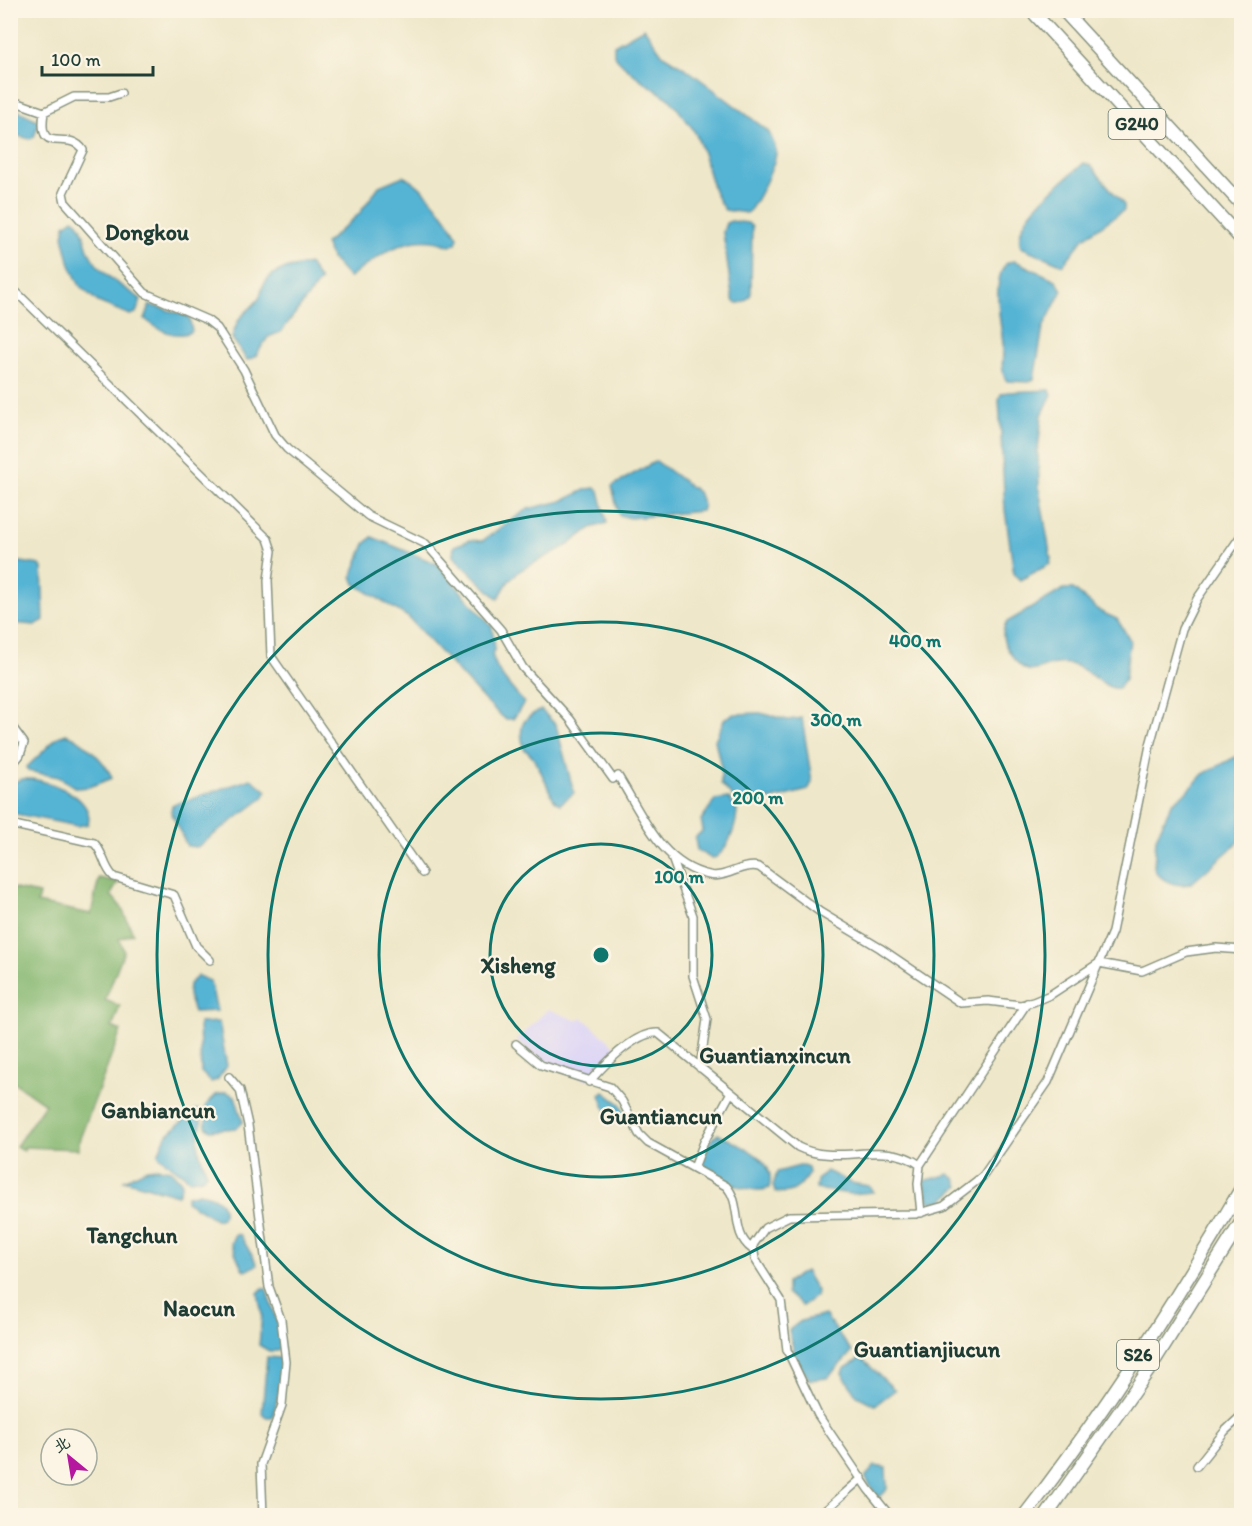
<svg xmlns="http://www.w3.org/2000/svg" width="1252" height="1526" font-family="Itim,'LXGW WenKai TC',sans-serif">
<rect width="100%" height="100%" fill="#fcf5e5"/>
<filter id="ink" filterUnits="userSpaceOnUse"><feTurbulence type="fractalNoise" baseFrequency=".0167" numOctaves="2"/><feDisplacementMap in="SourceGraphic" scale="12" xChannelSelector="R" yChannelSelector="G"/><feConvolveMatrix kernelMatrix="1 2 1 2 8 2 1 2 1" color-interpolation-filters="sRGB"/></filter>
<filter id="wash" filterUnits="userSpaceOnUse"><feTurbulence type="fractalNoise" baseFrequency=".008" numOctaves="4" result="noise"/><feDisplacementMap in="SourceGraphic" scale="24" xChannelSelector="R" yChannelSelector="G"/><feGaussianBlur stdDeviation="1.35" result="paint"/><feColorMatrix in="noise" values="0 0 0 0 0 0 0 0 0 0 0 0 0 0 0 0 0 1.4 0 .05"/><feComposite in="paint" operator="in"/></filter>
<g filter="url(#wash)">
<rect width="100%" height="100%" fill="#efe7c9"/>
<!-- built -->
<path fill="#ddd5f6" d="M548 1009 578 1021 582 1017 616 1047 588 1080 547 1066 517 1040Z"/>
<!-- forest -->
<path fill="#87b872" stroke="#537a53" stroke-width="1.5" d="M99 878 118 882 111 895 121 907 133 933 119 939 124 951 105 1000 120 1006 112 1027 121 1031 79 1141V1149L24 1147V1151L16 1146 45 1104 11 1080V888L39 894 37 903 91 914Z"/>
<!-- water -->
<path fill="#55b4d4" stroke="#3a7884" stroke-width="1.5" d="M644 28 663 55 688 70 768 131C772 138 776 145 776 153 775 165 756 205 747 213L725 210C707 188 708 153 693 129 690 125 670 99 667 97 649 86 629 73 614 55V45Z
M11 107 39 121 34 137 30 139 11 134Z
M1084 163 1091 166 1124 205V210L1084 238 1063 265 1021 247C1010 219 1065 180 1084 163Z
M403 176C425 185 446 217 458 237L456 243 450 246C410 229 380 255 349 278L332 259 325 244 359 214 379 186Z
M73 219C84 224 84 241 89 252 99 274 122 286 141 299L136 313 130 315 98 302 80 286 70 265 63 236 65 225Z
M731 221 748 223 752 227 751 294C747 301 742 305 734 302L732 296 723 232 726 223Z
M1015 261 1056 280 1062 290 1043 328 1034 379 1029 382 1007 381C999 371 1004 357 1003 344 1001 323 990 278 1008 262Z
M309 264 320 281 281 332 268 337 255 357 247 360 232 338C239 313 242 318 257 301 262 296 261 289 264 284 275 267 292 268 309 264Z
M150 305 189 316 192 331C176 340 157 329 145 319Z
M1050 390 1052 394 1042 415 1038 450 1039 489 1051 559 1050 564 1020 580 1014 574 1005 510 999 399 1001 394 1007 392Z
M656 461 698 492 703 505 701 511 630 518 619 515 612 486Z
M595 488 599 491 607 523 591 528 568 545 519 571 508 582 498 599 453 556 454 546 470 540 482 541 528 509 562 501 587 489Z
M372 537 437 564 492 627 495 648 492 654C497 674 511 687 524 703L513 719H505L486 702 408 617 355 584 352 576 365 544Z
M21 562 40 565 42 568 44 620 35 625 11 623V563Z
M1064 589H1073L1101 612 1117 619 1130 640 1125 679 1119 688C1106 691 1088 669 1074 665 1038 656 1033 692 1007 648 1002 639 1001 631 1007 622Z
M541 710 556 725 574 793 560 804C548 801 543 761 524 749 519 729 519 719 541 710Z
M760 713 788 720 802 718 812 782 808 790 742 807 721 784V767L715 740 725 718 734 714Z
M66 734C81 738 107 763 112 778L89 787 76 788 59 777 28 771 27 767 58 737Z
M1241 754V840L1193 882C1180 889 1160 882 1154 868L1156 838 1172 803 1189 790 1203 774Z
M22 779C43 777 96 796 88 824L77 826 11 813V783Z
M251 779 267 791 262 799 197 847 187 846 171 812 172 805Z
M728 798 737 809C737 825 728 853 712 859L697 850 695 838 703 830 701 820 715 800Z
M198 976 210 981 217 1011 194 1012 188 995 189 984Z
M219 1022 227 1066 217 1080 211 1082 201 1072 199 1023Z
M226 1092 235 1096 243 1122 237 1128 210 1130 206 1126V1105L216 1095Z
M604 1092 620 1104 628 1120 623 1123 607 1113 600 1095Z
M195 1110H200C203 1121 200 1129 198 1139 197 1150 203 1163 207 1173L202 1178 190 1180C183 1173 161 1160 158 1154L166 1136Z
M718 1134C740 1146 778 1158 769 1188 752 1196 705 1177 702 1159L713 1137Z
M803 1165 808 1167 809 1173C800 1187 794 1195 775 1192L773 1186 777 1172Z
M157 1168 171 1170 182 1183 178 1195 124 1180 147 1169Z
M827 1171 851 1183 869 1186 874 1192 851 1194 816 1189 817 1180Z
M949 1174 956 1179 959 1186 942 1201 929 1202 924 1181Z
M199 1193C212 1195 228 1201 222 1218L217 1220 186 1201 187 1196Z
M235 1234 240 1235 256 1262 257 1265 246 1271 242 1268 231 1243Z
M805 1271 817 1291 816 1296 802 1306 787 1293V1282Z
M263 1288H266L278 1324 281 1347 277 1351H269L259 1345 262 1314 258 1293Z
M825 1315 852 1352 827 1378 810 1380 796 1360 789 1330 801 1321Z
M267 1357 281 1358 282 1379 273 1417H266L262 1413Z
M861 1358 895 1390 875 1405 857 1396 842 1373 844 1369Z
M875 1466 886 1468 887 1489 880 1497 876 1495 865 1477Z"/>
</g>
<g filter="url(#ink)">
<g fill="none" stroke-linecap="round" stroke-linejoin="round">
<defs>
<path id="street" d="M10 100 44 112 74 97H109L121 93
M44 112C37 159 67 127 83 150L63 193 65 202 145 293 207 320 217 328 244 370 275 435 287 449 368 516 426 544 501 630 523 668 570 719 613 779
M10 286 268 539 272 551 268 580 271 656 422 873
M10 724 24 743 20 755 10 767
M618 776C642 814 661 865 709 875 726 879 741 863 759 867L820 912 880 948 961 1003 988 1001 1020 1005 1033 1002 1050 995 1099 963 1142 971 1186 952 1216 948 1242 950
M10 824 94 843C104 852 103 867 114 877L174 895 196 946 210 960
M672 858 693 916V976L707 1019 700 1068
M516 1044 541 1065 610 1087 622 1101 639 1134 648 1143 726 1186C743 1204 730 1233 752 1249
M229 1077 240 1090 248 1125 269 1287 281 1320 286 1362 282 1405 261 1464 263 1516
M589 1082C603 1066 636 1031 658 1033L798 1147C838 1167 884 1138 920 1165
M694 1168 704 1142 730 1094
M921 1213 918 1184 920 1165 1027 1003
M1197 1466 1225 1431 1242 1415
M819 1516 862 1478
M890 1516 868 1489 818 1415 787 1350 781 1300 755 1259 753 1245 765 1228 789 1216 916 1214 944 1206 983 1176 1048 1082 1112 932 1150 745 1182 629 1197 599 1242 534"/>
<path id="highway" d="M1031 10 1242 240
M1063 10 1242 205
M1024 1516C1105 1412 1176 1301 1242 1187
M1046 1516 1148 1371 1242 1221"/>
</defs>
<!-- street casing -->
<use href="#street" stroke="#87927e" stroke-width="10"/>
<!-- highway casing -->
<use href="#highway" stroke="#87927e" stroke-width="15"/>
<!-- street -->
<use href="#street" stroke="#fff" stroke-width="7"/>
<!-- highway -->
<use href="#highway" stroke="#fff" stroke-width="12"/>
</g>
</g>
<!-- distance rings -->
<g fill="none" stroke="#0f766e" stroke-width="3">
<circle cx="601" cy="955" r="111"/>
<circle cx="601" cy="955" r="222"/>
<circle cx="601" cy="955" r="333"/>
<circle cx="601" cy="955" r="444"/>
</g>
<g text-anchor="middle" dominant-baseline="central" stroke-width="4.5" stroke-linejoin="round" paint-order="stroke">
<!-- shield labels -->
<g fill="#fcf5e5" stroke="#617469" stroke-width="1.5">
<rect x="1108.5" y="109" width="57" height="30" rx="4.5"/>
<rect x="1117" y="1340" width="42" height="30" rx="4.5"/>
</g>
<g font-size="18" font-weight="bold" fill="#1f3d34">
<text x="1137" y="124">G240</text>
<text x="1138" y="1355">S26</text>
</g>
<!-- quarter labels -->
<g font-size="22" font-weight="bold" fill="#1f3d34" stroke="#fcf5e5">
<text x="147" y="232">Dongkou</text>
<text x="518" y="965">Xisheng</text>
<text x="775" y="1055">Guantianxincun</text>
<text x="158" y="1110">Ganbiancun</text>
<text x="661" y="1116">Guantiancun</text>
<text x="132" y="1235">Tangchun</text>
<text x="199" y="1308">Naocun</text>
<text x="927" y="1349">Guantianjiucun</text>
</g>
</g>
<circle cx="601" cy="955" r="9" fill="#0f766e" stroke="#fcf5e5" stroke-width="3"/>
<g font-size="18" text-anchor="middle" font-weight="bold" fill="#0f766e" stroke="#fcf5e5" stroke-width="4.5" stroke-linejoin="round" paint-order="stroke">
<text x="915" y="647">400 m</text>
<text x="836" y="726">300 m</text>
<text x="758" y="804">200 m</text>
<text x="679" y="883">100 m</text>
</g>
<!-- margin -->
<rect width="1252" height="1526" fill="none" stroke="#fcf5e5" stroke-width="36"/>
<!-- north arrow -->
<g transform="translate(69 1457) rotate(330)"><circle r="28" fill="#fcf5e5" stroke="#a4ab9e" stroke-width="1.5"/>
<path d="M0-4.5L10 22L0 15L-10 22Z" fill="#b5179e"/>
<text y="-9" font-size="16" font-weight="bold" text-anchor="middle" fill="#1f3d34">北</text>
</g>
<!-- scale -->
<path d="M42 66v9h111v-9" fill="none" stroke="#1f3d34" stroke-width="3"/>
<text x="51" y="66" font-size="18" fill="#1f3d34" stroke="#fcf5e5" stroke-width="4.5" paint-order="stroke">100 m</text>
</svg>
